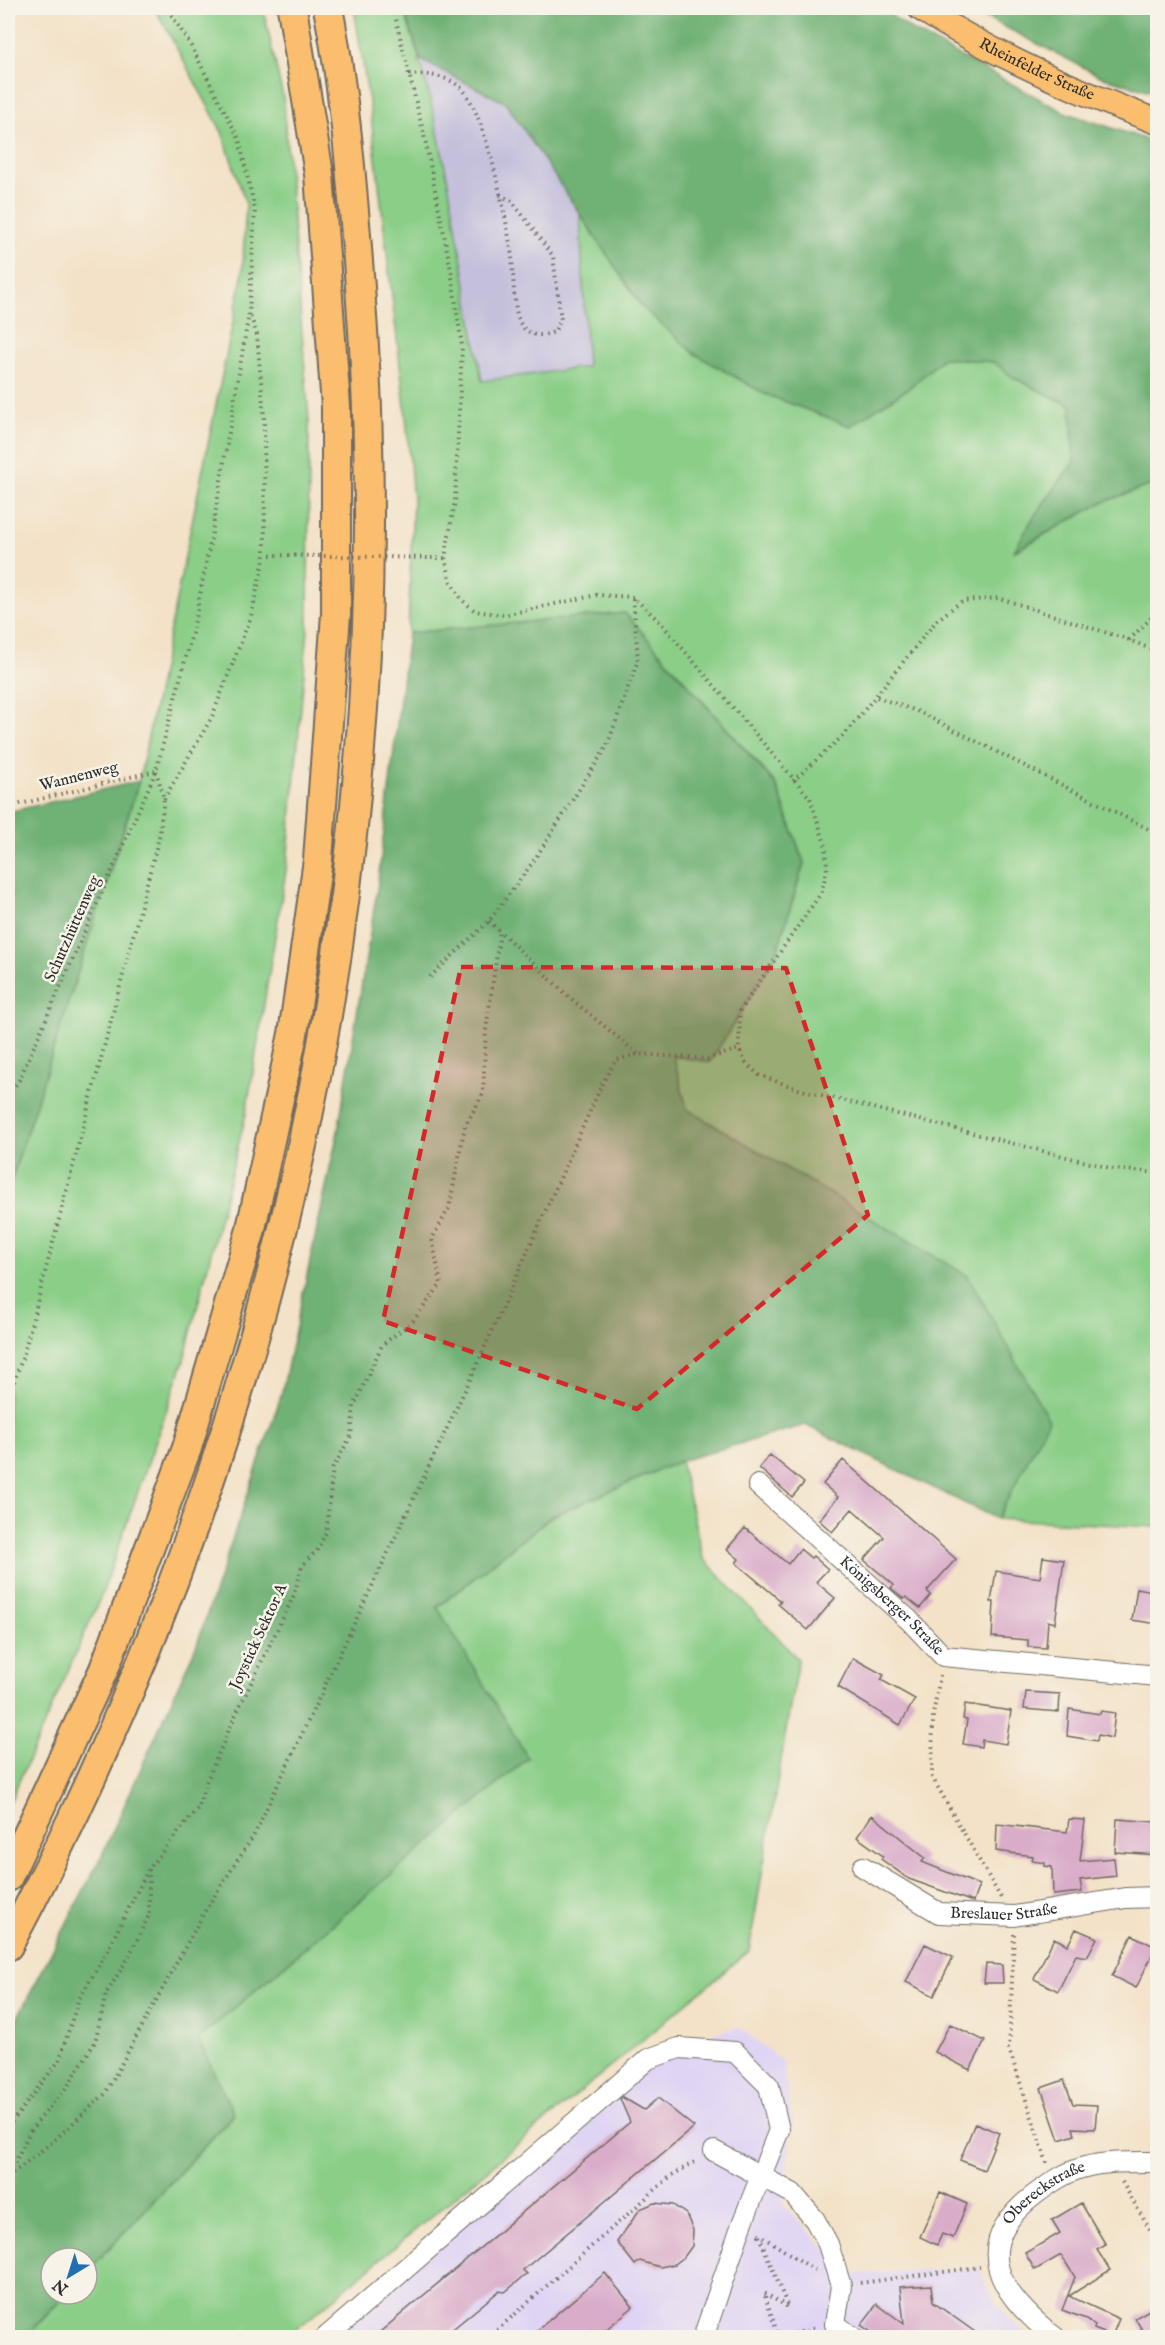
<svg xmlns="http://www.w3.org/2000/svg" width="1165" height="2345" font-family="'IM FELL English',serif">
<rect width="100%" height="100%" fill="#f7f3e8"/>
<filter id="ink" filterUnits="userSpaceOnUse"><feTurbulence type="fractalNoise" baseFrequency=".0167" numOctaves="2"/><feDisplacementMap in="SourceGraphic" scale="12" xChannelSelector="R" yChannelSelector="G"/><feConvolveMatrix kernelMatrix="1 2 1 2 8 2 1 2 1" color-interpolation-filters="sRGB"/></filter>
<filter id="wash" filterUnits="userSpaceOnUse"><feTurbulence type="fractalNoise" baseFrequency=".008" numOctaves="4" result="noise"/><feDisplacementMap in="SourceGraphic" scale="24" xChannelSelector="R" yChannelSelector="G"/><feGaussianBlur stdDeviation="1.35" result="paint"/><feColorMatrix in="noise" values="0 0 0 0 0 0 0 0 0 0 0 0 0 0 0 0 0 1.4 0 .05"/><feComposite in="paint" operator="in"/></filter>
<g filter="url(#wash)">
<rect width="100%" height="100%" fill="#f3e2c8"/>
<!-- built -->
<path fill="#e0d4f4" d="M738 2027 782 2060 792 2119 783 2205 851 2274 979 2268 987 2287 1007 2318 1030 2337 311 2338 672 2045Z"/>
<!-- industrial -->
<path fill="#c4c0db" d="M421 60 506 103 580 214 587 367 482 381 450 194Z"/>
<!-- green -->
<path fill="#8ace87" stroke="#5a7c59" stroke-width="1.5" d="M155 8H263L283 97 309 420 308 629 287 864 246 1114 184 1360 102 1594 8 1806V1191L139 781 242 278 246 204 222 132Z
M354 8H403C445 127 460 257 482 381L587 367 580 214 642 307 695 354 765 394 850 426 909 388 943 358 994 362 1014 378 1071 406 1074 462 1033 518 1015 551 1103 502 1157 483V1527L997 1519 1048 1420 968 1276 687 1109 673 1056 710 1062 776 955 804 863 776 784 625 613 408 633 413 499 406 416 370 108Z
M680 1461 703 1558 798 1659 749 1951 287 2337 26 2338 66 2294H87V2272L234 2115 198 2039 528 1758 437 1608 552 1516Z"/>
<!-- forest -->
<path fill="#6fb174" stroke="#4d6e50" stroke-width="1.5" d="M403 8H881L913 31 1064 112 1157 143V483L1103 502 1014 551 1033 518 1074 462 1071 405 1014 378 994 362 943 358 909 388 850 426 765 394 695 354 642 307 506 103 421 60Z
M968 8H1157V93L1102 77Z
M625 613 776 785 804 863 776 955 710 1062 673 1056 687 1109 968 1276 1049 1420 997 1519 805 1425 680 1461 552 1516 437 1607 528 1758 198 2039 234 2114 87 2272V2258H51V2294H66L26 2337H8V2036L102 1855 197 1644 281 1396 338 1131 377 890 408 633Z
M139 781 8 1191V812Z"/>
<g id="blocks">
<!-- building -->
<path fill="#d9acc9" d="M770 1455 804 1483 792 1497 759 1468Z
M843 1460 956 1559 927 1591 931 1595 920 1608 906 1597 904 1599 891 1588 894 1585 864 1560 884 1537 852 1509 832 1532 819 1520 838 1497 823 1484Z
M745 1528 788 1564 800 1549 811 1558 813 1556 828 1569 816 1582 835 1598 808 1630 778 1604 781 1601 736 1563 739 1559 727 1549Z
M1043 1557 1064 1560 1055 1623 1048 1621 1046 1648 1028 1647V1640L992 1637 994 1602H991L996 1571 1040 1578Z
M1137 1588 1158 1592V1624L1132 1620Z
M853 1658 884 1675 881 1680 915 1699 900 1725 838 1687Z
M1026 1692 1060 1694 1059 1712 1024 1709Z
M965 1704 1011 1711 1006 1744 982 1740 981 1747 963 1744 967 1720 963 1719Z
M1069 1709 1100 1714 1101 1711 1115 1713 1112 1738 1098 1735 1097 1741 1067 1736Z
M872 1815 925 1858 922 1862 979 1885 973 1902 909 1879 881 1859 883 1856 857 1837Z
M1069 1819 1085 1820 1080 1861 1114 1858 1116 1876 1080 1880 1082 1892 1053 1895 1052 1867 1044 1866 1045 1863 1032 1861 1033 1856 996 1851 997 1824 1067 1832Z
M1117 1819 1156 1822 1158 1855 1115 1852Z
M1076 1929 1097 1938 1087 1957 1076 1955 1058 1991 1034 1979 1054 1938 1068 1945Z
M1132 1935 1156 1947 1136 1988 1112 1976Z
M925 1944 953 1957 934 1996 906 1982Z
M986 1964 1002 1965 1003 1983H984Z
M950 2024 985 2041 970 2070 935 2052Z
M1064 2080 1073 2104 1097 2105 1095 2129 1073 2128 1075 2135 1059 2140 1041 2088Z
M622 2097 644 2110 658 2098 694 2127 523 2270 527 2274 505 2292 499 2291 443 2337H374L630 2122 620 2099Z
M975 2123 999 2133 984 2170 960 2160Z
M940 2192 967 2204 953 2238 942 2234 937 2245 920 2237Z
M654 2203 673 2205 686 2214 693 2230 692 2246 684 2257 675 2264 660 2267 640 2261 635 2265 617 2242 640 2209Z
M1081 2203 1106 2245 1097 2250 1110 2270 1069 2296 1119 2319 1112 2336 1094 2329 1095 2326 1086 2319 1062 2310 1075 2277 1061 2255 1035 2270 1025 2253 1060 2233 1052 2220Z
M605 2273 633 2307 597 2337 591 2330 582 2337H529Z
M931 2285 933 2302 982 2337H878L861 2325 877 2304 904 2324 900 2287Z
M1158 2305V2337H1146L1135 2318Z"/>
</g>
</g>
<g filter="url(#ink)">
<use href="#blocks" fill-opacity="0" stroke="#716b62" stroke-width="1.5"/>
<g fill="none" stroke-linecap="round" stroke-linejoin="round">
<defs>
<g id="minor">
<path id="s1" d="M758 1485 909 1620 943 1656 1158 1676"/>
<path id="s2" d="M863 1867 939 1913 1014 1916 1126 1898 1158 1897"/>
<path d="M714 2151 792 2193 815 2220 828 2244 841 2286 835 2324 854 2338"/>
<path d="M325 2338 648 2059 679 2048 735 2052 769 2086 779 2130 742 2224 703 2338"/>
<path id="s3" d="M1056 2338C1001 2296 967 2247 1033 2196 1049 2184 1065 2172 1085 2167 1107 2161 1134 2162 1158 2162"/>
</g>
<g id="major">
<path id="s4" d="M920 8C994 55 1075 91 1158 122"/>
</g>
<path id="highway" d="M8 1877 104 1669 187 1448 250 1233 293 1034 318 860 336 614V407L319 174 292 8
M8 1946C280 1435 405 865 360 287 353 194 346 100 328 8"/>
</defs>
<!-- minor casing -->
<use href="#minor" stroke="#716b62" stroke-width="22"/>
<!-- major casing -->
<use href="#major" stroke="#716b62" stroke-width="27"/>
<!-- highway casing -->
<use href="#highway" stroke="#716b62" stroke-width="32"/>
<!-- path -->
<path stroke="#716b62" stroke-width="4" stroke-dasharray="1.5 4.5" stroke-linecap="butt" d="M393 8 425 139 451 270 462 346 455 501 445 558 451 582 462 600 475 611 504 615 597 595 633 597 660 622 810 798 826 847 827 870 821 893 740 1010 739 1049 746 1063 759 1075 798 1089 1114 1169 1158 1173
M409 75C426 73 452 76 464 91 487 121 507 219 512 258 513 271 514 311 519 321 527 337 540 337 554 332L561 320 553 256 512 201 500 195
M431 558H445
M1129 640 1158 611
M877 697 919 712 1158 834
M793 781 845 734 937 620 962 601 999 598 1129 640 1158 652
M164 799 212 717 251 616 265 555 264 417 257 335 250 314
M8 807 155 771
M489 921 569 997 638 1054
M430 977 489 921 533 862 607 746 638 660 633 598
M8 1095 19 1080 156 771 193 630 212 533 249 313 255 210 239 139 190 44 167 8
M8 1399 24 1353 159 837 164 799 156 771
M940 1675 933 1716 932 1777 1001 1898
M1014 1934 1009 2049 1047 2163
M8 2127 59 2061 78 2001 105 1955 149 1868 198 1808 207 1780 236 1714 294 1595 302 1566 317 1550 326 1533 333 1468 351 1436 354 1406 382 1345 413 1321 441 1284 432 1239 449 1208 465 1126 483 1094 486 1030 500 932
M9 2174 32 2128 67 2087 95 2042 106 1994 128 1958 149 1915V1869
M8 2177 51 2143 105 2094 206 1909 254 1835 475 1369 602 1084 616 1060 639 1054 707 1059 739 1049
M1122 2182 1158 2244
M758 2234 815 2270
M759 2236 788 2307 764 2293 779 2338
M860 2283 980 2267
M488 2338 672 2175 698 2160
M777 2338 816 2328"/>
<!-- minor -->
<use href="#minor" stroke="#fff" stroke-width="20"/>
<!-- major -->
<use href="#major" stroke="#fbbe6e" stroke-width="24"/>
<!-- highway -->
<use href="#highway" stroke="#fbbe6e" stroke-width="28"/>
<!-- path-bridge -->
<path stroke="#716b62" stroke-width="4" stroke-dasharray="1.5 4.5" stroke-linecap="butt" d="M270 555 431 558"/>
</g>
</g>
<!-- marked area -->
<path fill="#d62828" fill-opacity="0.2" stroke="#d62828" stroke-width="4.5" stroke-dasharray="12 8" stroke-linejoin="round" d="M461 967 786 968 868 1215 637 1409 383 1321Z"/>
<g text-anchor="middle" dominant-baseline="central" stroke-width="5" stroke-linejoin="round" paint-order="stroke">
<!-- street labels -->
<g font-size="16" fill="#2b2b2b" stroke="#f7f3e8">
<text stroke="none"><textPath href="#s4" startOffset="132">Rheinfelder Straße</textPath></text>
<text transform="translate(79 777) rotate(-14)">Wannenweg</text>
<text transform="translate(73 929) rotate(-66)">Schutzhüttenweg</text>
<text stroke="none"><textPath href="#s1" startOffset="180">Königsberger Straße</textPath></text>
<text transform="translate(259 1637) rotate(-65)">Joystick Sektor A</text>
<text stroke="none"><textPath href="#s2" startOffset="154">Breslauer Straße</textPath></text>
<text stroke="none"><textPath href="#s3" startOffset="188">Obereckstraße</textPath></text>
</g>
</g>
<!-- margin -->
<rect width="1165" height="2345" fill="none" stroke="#f7f3e8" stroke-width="30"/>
<!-- north arrow -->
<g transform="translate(69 2276) rotate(218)"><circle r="28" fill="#f7f3e8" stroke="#a5a39c" stroke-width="1.5"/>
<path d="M0-4.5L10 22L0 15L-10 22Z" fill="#1f6fb2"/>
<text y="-9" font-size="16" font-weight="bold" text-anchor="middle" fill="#2b2b2b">N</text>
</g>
</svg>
